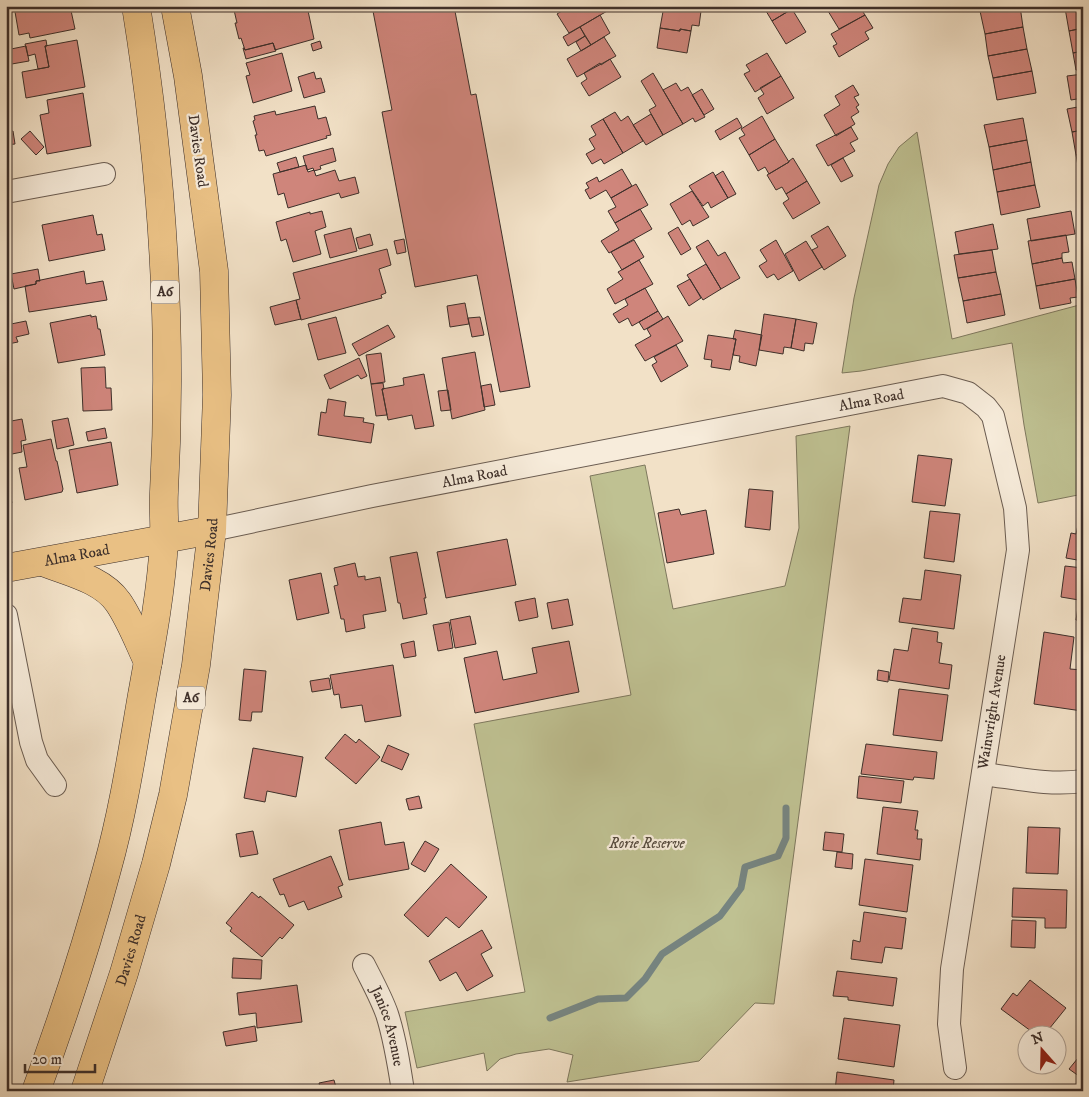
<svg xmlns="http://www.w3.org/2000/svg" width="1089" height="1097" font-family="'IM FELL DW Pica',serif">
<rect width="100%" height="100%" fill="#f2e1c7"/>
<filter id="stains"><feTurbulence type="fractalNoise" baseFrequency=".004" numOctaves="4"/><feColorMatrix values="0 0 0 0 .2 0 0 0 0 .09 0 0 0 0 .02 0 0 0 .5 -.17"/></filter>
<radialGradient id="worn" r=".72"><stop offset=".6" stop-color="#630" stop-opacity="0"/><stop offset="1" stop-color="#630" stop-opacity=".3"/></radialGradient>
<!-- green -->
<path fill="#bfc192" stroke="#7e785e" d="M917 132 952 339 1083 304V494L1038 503 1024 425 1012 343 861 371 842 373 854 298 879 185 888 164 899 147Z
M850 426 774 1004 755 1003 699 1061 567 1082 573 1055 549 1049 516 1054 500 1059 487 1071 484 1053 417 1068 405 1012 525 992 474 724 631 695 590 476 645 465 673 609 785 586 799 528 796 436Z"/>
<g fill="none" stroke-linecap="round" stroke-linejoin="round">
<!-- stream -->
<path stroke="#768480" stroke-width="7" d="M550 1018 598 999 626 998 645 979 662 954 720 916 741 888 745 867 778 856 786 838V808"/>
</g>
<!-- building -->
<path fill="#cf857b" stroke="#3d2f2a" d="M14 6H70L75 29 30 38 29 33 19 35Z
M248 6H273L274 10 286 6H307L314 39 275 50 273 43 245 50 241 38 239 39 235 23H237L234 10Z
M372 6H454L471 95 476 94 530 387 500 392 477 275 415 287 382 112 392 110Z
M570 6H607L609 10 569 33 557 14Z
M664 6 701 11 699 26 692 25 691 31 680 29V31L660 28Z
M763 6H797L772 21Z
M835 6H865L861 9 865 15 839 29 828 11Z
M1007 6H1020L1023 27 985 34 980 11Z
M1072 6H1083V28L1069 31 1065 8Z
M792 9 806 32 786 44 772 21Z
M600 15 610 33 591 45 580 27Z
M865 15 873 28 865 32 869 39 839 57 833 46 837 44 831 34Z
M580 27 585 36 568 46 563 37Z
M1023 27 1027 49 988 56 985 34Z
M660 28 680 31V29L691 31 687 53 657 48Z
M1083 28V51L1073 53 1069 31Z
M585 36 591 45 581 51 576 42Z
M604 37 616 56 577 77 567 59Z
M46 40 47 46H45L49 67 38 69 35 54 28 56 25 44Z
M77 40 85 87 26 98 22 72 49 67 45 46Z
M320 41 322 48 313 51 311 44Z
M273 43 276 51 246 59 243 48H244L245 50Z
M26 46 29 61 6 65V50Z
M1027 49 1032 71 993 78 988 56Z
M1083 51V74L1079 75 1078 70H1076L1073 53Z
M282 53 292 91 253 103 246 76 250 75 246 63Z
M767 53 781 76 755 92 744 74 750 71 746 65Z
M610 59 621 77 589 96 581 83 587 79 584 73 600 63 601 65Z
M1032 71 1036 93 997 100 993 78Z
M314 72 316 79 321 78 325 92 304 98 298 77Z
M653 73 683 124 663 135 649 110 656 106 641 81Z
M1083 74V98L1071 100 1067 76Z
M781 76 794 98 767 114 758 98 764 94 760 88Z
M676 83 681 91 688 87 705 117 695 122 693 118 683 124 663 90Z
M853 85 859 95 854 97 859 105 856 107 859 112 851 117 855 124 836 136 824 115 840 105 835 96Z
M702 89 714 109 704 115 692 95Z
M83 93 91 146 47 154 40 115 49 113 47 100Z
M315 106 318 119 326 117 331 135 326 136 327 138 266 156 264 150 259 151 255 135H257L253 121 255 120 254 116 275 111 276 115Z
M1083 106V130L1072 132 1067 109Z
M615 112 621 121 628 116 643 141 623 153 603 119Z
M651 114 663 135 646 145 633 125Z
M762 116 775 139 749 155 739 138 745 135 741 129Z
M737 118 742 127 720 140 715 131Z
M1023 118 1027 140 989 147 984 125Z
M603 119 623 153 604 164 601 159 592 164 586 154 595 149 589 139 596 135 591 126Z
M851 127 858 139 850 143 855 151 828 166 816 145Z
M1083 130V153L1076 155 1072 132Z
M13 131 15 144 6 145V132Z
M30 131 44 147 36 155 21 139Z
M775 139 789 162 769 174 765 167 758 171 749 155Z
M1027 140 1031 162 993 170 989 147Z
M333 148 336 161 320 166 321 169 314 171 313 168 307 170 303 156Z
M1083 153V177H1080L1076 155Z
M296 157 299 167 280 172 277 163Z
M793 158 807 181 786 194 782 187 776 190 767 175 789 162V161Z
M843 158 853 176 841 182 831 165Z
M1031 162 1035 185 997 192 993 170Z
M306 165 308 172 314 170 316 176 335 170 339 181 355 177 359 193 341 198 339 193 288 208 284 193 278 195 273 174Z
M622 169 632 186 611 198 606 190 590 199 585 190 589 188 586 183 597 177 599 182Z
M723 171 736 194 728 198 715 176Z
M713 172 728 198 711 208 708 202 703 206 689 186Z
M807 181 820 203 793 219 783 203 789 199 786 194Z
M636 184 648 205 615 223 608 211 616 207 611 198Z
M1035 185 1040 207 1001 215 997 192Z
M692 191 709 217 693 226 690 220 682 225 670 204Z
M640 209 652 229 609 253 601 241 619 230 615 223Z
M322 211 326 227 315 231 321 254 293 262 286 239 281 241 276 222 310 212V214Z
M1071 211 1075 234 1031 241 1027 219Z
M93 215 97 235 102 234 105 250 49 261 42 225Z
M993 224 998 249 959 254 955 232Z
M828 226 846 256 824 270 812 250 818 247 811 236Z
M678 227 691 249 681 255 668 233Z
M351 228 357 251 330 258 324 235Z
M370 234 373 245 359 249 356 238Z
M1066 235 1069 252 1062 253V258L1032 264 1028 241Z
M404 239 406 252 397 254 394 241Z
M634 240 644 257 622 270 611 252Z
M708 240 718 256 725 252 740 278 721 289 696 247Z
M776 240 793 271 778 280 774 274 767 278 759 266 767 261 760 250Z
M806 241 822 267 799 281 785 254Z
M387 249 391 265 379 269 386 293 381 295 382 298 301 320 296 300 300 299 293 273Z
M992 250 996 272 958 278 954 255Z
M1062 258 1063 263 1072 262 1075 279 1036 286 1032 264Z
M639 260 653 284 615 304 607 289 623 279 618 272Z
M706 264 721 289 703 300 687 275Z
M38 269 40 281H36V284L14 289 11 274Z
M84 271 86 284 103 281 107 300 29 312 25 286 36 284V281Z
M996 272 1001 294 963 301 958 278Z
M690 279 701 298 689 306 677 286Z
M1075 279 1078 297 1070 298 1071 303 1040 309 1036 286Z
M645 288 658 311 632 326 628 318 619 323 613 314 628 305 625 299Z
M1001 294 1005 315 967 323 963 301Z
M296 300 301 319 275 325 270 307Z
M465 303 469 324 450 327 447 306Z
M658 311 663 319 644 330 639 322Z
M764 314 796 319 791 348 784 347 783 354 759 350Z
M91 315V317L96 316 98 329H100L105 355 58 363 50 323Z
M668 316 683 341 645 361 635 345 651 336 647 329Z
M336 317 346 353 318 360 308 324Z
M480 317 484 335 472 337 468 318Z
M796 319 817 323 813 344 805 343 804 351 791 348Z
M26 321 29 334 16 337 18 342 8 344V346L6 347V325Z
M388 325 395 337 359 356 352 344Z
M735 330 762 335 756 366 739 362 740 356 733 355 736 339H733Z
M708 335 736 339 730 370 711 367 712 360 704 359Z
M676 345 688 366 661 382 652 365 657 362 654 357Z
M475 352 485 410 452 419 442 358Z
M381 353 385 382 371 384 366 355Z
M359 358 367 376 361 379 358 375 330 389 324 375Z
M105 367 106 388H111L112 410 83 411 81 368Z
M424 374 434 426 415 429 412 415 388 420 382 389 404 385 403 378Z
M383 383 384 389H382L387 415 376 416 371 384Z
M491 384 495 405 484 407 481 386Z
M448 390 451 410 441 411 438 391Z
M328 399 346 402 344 416 364 418 363 422 374 424 371 443 318 435 321 412 326 413Z
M68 418 74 445 57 449 52 421Z
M22 419 26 440 21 441 22 452 7 455 6 422Z
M105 428 107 438 88 441 86 432Z
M51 439 56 461H57L63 489 62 492 25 500 19 468 27 467 23 445Z
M111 442 118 485 77 493 69 450Z
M918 455 952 459 945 506 912 502Z
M6 472 12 503 6 504Z
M749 489 773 491 770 530 745 527Z
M1083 502V561L1066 558 1071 533 1076 534Z
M679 509 681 515 706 510 714 554 667 563 658 513Z
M930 511 960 514 954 562 924 558Z
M507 539 516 585 446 598 437 552Z
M417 552 426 598H424L427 614 403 619 400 603H398L390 557Z
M355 563 358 577 365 576V580L380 577 386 611 363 615 365 628 346 632 344 619H341L334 586 338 585 334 568Z
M1065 566 1083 568V621L1076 620 1079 600 1061 597Z
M925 570 961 575 954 629 899 622 903 598 921 600Z
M321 573 329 613 297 620 289 580Z
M535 598 538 617 519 621 515 602Z
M568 599 573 625 552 629 547 603Z
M470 616 476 644 455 648 450 620Z
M449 622 453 648 438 651 433 625Z
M912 628 938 632 937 642 942 643 939 663 952 665 949 689 889 680 894 649 908 651Z
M1044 632 1074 637 1070 669 1083 670 1082 711 1034 704Z
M414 641 416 656 404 658 401 644Z
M569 641 579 692 475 713 464 658 497 651 503 680 537 673 532 648Z
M393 665 401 716 365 722 362 705 341 708 339 694 334 695 330 675Z
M244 669 266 671 262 712H252L251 721 239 720Z
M878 670 889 672 888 682 877 680Z
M329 678 331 689 312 692 310 681Z
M899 689 948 695 942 741 893 735Z
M345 734 356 743 359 739 380 757 356 784 325 758Z
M866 744 937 752 934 779 914 777 913 780 861 774Z
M388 745 409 754 402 770 381 761Z
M253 748 303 757 296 797 267 791 265 802 244 798Z
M859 776 904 781 901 803 857 798Z
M419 796 422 808 409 810 406 799Z
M883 807 918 811 915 830H918L917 839H922L920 860 877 854Z
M381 822 385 845 404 842 409 869 349 880 339 830Z
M1028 827 1060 828 1058 874 1026 873Z
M253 831 258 854 240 857 236 834Z
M825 832 844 834 842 852 823 850Z
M425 841 439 849 425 872 411 864Z
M837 852 853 854 852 869 835 867Z
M331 856 343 885 338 887 342 897 308 910 304 901 289 907 284 894 280 895 273 879Z
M865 859 913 865 907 912 859 905Z
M451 864 487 897 459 928 446 917 428 937 404 915Z
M1013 888 1067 890 1066 928H1045V918L1012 917Z
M252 892 259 898 260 896 294 925 282 939 280 937 262 957 230 931 232 928 226 923Z
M864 912 906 918 902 949 885 947 882 963 851 959 853 940 860 942Z
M1012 920 1036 921 1035 948 1011 947Z
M482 930 492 948 481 954 493 976 467 991 456 972 440 981 429 961Z
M233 958 262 960 261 979 232 978Z
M837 971 897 978 893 1006 848 1000V997L833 996Z
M1030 980 1066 1008 1045 1034H1035L1001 1009 1013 993 1017 996Z
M297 985 302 1022 257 1028 256 1013 239 1015 237 993Z
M844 1018 900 1025 894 1067 838 1059Z
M255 1026 257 1041 226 1046 223 1032Z
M1083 1052V1079L1069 1069Z
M837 1072 894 1080 893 1091H835Z
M334 1080 337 1091H321L319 1083Z"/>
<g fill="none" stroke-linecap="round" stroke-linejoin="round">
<defs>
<g id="minor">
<path d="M6 192 104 174"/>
<path id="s1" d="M212 530 372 496 943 386 968 393 986 407 993 416 1015 508 1018 550 952 969 949 1024 955 1068"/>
<path d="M6 615 31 742 37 760 55 785"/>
<path d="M983 774C1016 778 1049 786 1083 781"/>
<path id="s2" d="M364 965C372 981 381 997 387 1014 395 1039 399 1065 403 1091"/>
</g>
<g id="major">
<path d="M43 562C68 572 102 579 118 602 130 619 139 643 148 662"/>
<path id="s3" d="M6 568 164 539"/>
</g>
<g id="highway">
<path d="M164 539 212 530"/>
<path d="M36 1091C63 1018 87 944 107 869 123 812 132 753 142 695 151 645 161 593 164 542 165 525 163 509 164 492 173 330 162 167 136 6"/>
<path id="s4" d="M85 1091 124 973 156 864 173 795 196 665 212 530 217 395 214 271 188 76 175 6"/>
</g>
</defs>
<!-- minor casing -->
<use href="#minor" stroke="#6a5c51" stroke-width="24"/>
<!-- major casing -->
<use href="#major" stroke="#3d2f2a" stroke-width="29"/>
<!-- highway casing -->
<use href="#highway" stroke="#3d2f2a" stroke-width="29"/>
<!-- minor -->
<use href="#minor" stroke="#f7ecdb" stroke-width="22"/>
<!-- major -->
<use href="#major" stroke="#e9c084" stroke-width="28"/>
<!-- highway -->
<use href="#highway" stroke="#e9c084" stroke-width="28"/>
</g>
<g text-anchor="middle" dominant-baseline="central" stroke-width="4.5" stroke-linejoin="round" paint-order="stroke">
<!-- shield labels -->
<g fill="#f7ecdb" stroke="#75685f" stroke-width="1">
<rect x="151" y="280.5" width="28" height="23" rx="4"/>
<rect x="177" y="686.5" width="28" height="23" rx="4"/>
</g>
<g font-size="14" font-weight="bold" fill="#3d2f2a">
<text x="165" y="292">A6</text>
<text x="191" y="698">A6</text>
</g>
<!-- street labels -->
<g font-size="15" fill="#3d2f2a" stroke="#f7ecdb">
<text transform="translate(198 151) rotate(82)">Davies Road</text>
<text stroke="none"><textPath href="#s1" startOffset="672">Alma Road</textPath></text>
<text stroke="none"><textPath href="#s1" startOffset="268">Alma Road</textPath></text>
<text stroke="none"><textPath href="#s4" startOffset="552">Davies Road</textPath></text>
<text stroke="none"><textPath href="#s3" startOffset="72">Alma Road</textPath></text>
<text transform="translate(992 712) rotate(-81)">Wainwright Avenue</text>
<text stroke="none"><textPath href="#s4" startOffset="148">Davies Road</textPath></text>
<text stroke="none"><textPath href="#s2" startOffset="66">Janice Avenue</textPath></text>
</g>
<!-- park labels -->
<g font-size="15" font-style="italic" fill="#574c3f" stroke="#f7ecdb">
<text x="647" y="843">Rorie Reserve</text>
</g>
</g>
<!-- margin -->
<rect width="1089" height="1097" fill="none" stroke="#f2e1c7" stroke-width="25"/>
<rect x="8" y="8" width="1074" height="1082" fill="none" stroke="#3d2f2a" stroke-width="2.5"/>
<rect x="12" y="12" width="1064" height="1072" fill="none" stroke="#3d2f2a"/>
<!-- north arrow -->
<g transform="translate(1042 1050) rotate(340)"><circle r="24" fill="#f7ecdb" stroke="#ada094"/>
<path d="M0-4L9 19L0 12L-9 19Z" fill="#8f2418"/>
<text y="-8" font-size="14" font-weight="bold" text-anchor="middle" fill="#3d2f2a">N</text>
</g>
<!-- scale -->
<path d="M25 1064v8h70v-8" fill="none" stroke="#3d2f2a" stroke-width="2.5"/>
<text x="32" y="1064" font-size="15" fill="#3d2f2a" stroke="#f7ecdb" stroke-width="4" paint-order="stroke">20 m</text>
<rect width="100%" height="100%" filter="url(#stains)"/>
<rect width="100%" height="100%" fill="url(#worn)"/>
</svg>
